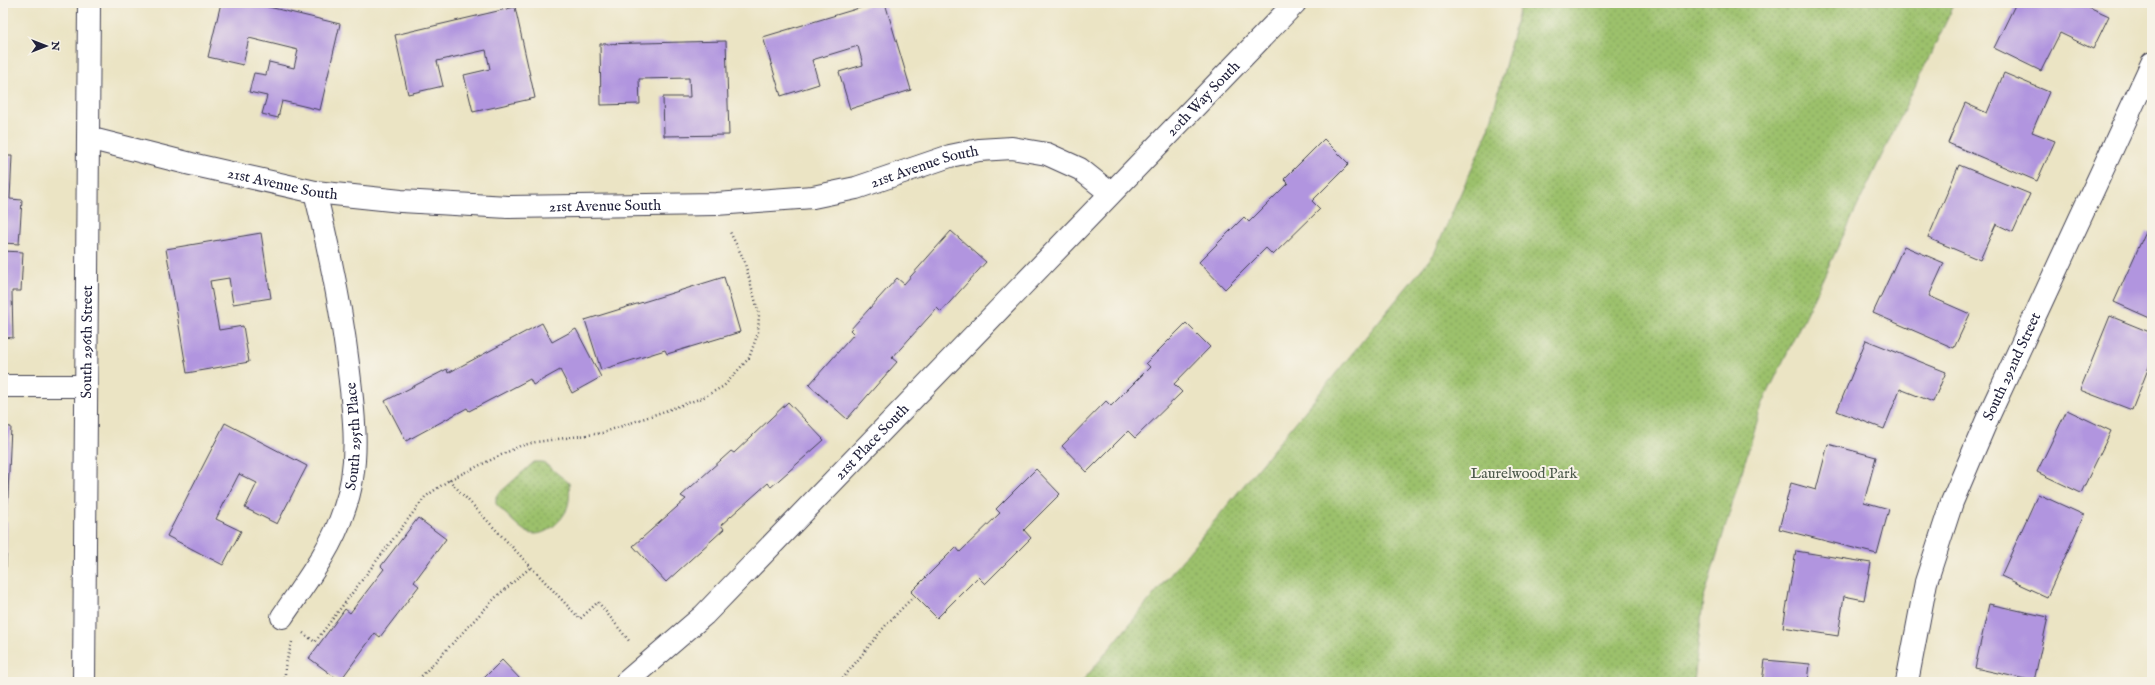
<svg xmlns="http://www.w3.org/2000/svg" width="2155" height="685" font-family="'IM FELL English',serif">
<defs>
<pattern id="park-dots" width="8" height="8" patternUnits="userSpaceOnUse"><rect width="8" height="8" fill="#9cc16c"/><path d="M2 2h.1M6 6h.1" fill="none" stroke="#7f9c5a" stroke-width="1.8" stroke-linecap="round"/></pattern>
</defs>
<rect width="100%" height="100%" fill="#f7f3e8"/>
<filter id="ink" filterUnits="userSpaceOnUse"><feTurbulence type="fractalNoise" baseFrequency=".025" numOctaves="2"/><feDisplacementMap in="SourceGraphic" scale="8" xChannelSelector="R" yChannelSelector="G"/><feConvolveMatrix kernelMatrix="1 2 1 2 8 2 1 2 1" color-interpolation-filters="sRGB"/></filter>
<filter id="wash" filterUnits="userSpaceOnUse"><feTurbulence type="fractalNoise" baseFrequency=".012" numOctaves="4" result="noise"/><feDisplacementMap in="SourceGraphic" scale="16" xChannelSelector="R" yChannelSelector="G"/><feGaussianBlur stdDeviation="0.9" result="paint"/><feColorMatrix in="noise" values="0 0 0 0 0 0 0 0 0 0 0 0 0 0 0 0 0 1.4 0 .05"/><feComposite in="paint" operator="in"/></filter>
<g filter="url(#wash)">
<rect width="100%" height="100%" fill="#ebe4c4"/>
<!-- park -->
<path fill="url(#park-dots)" stroke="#5f7254" d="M1521 3H1955L1762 405 1703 601 1694 682H1082L1434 254 1489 129Z
M534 462H543L569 483C570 492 570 502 566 511 560 523 543 538 529 533 520 530 503 511 496 504V496Z"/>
<g id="blocks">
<!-- building -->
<path fill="#b195df" d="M221 3H252L340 24 320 110 282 101 278 118 262 114 267 96 249 92 254 73 266 75 269 62 294 68 298 50 249 38 243 65 208 57Z
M876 3H885L911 90 850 109 839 72 863 65 858 46 812 60 819 84 781 96 763 37Z
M2016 3H2080L2109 16 2093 49 2060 33 2041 71 1994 48Z
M515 7 535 98 473 112 464 75 490 69 486 50 437 61 443 86 408 94 395 35Z
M726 41 729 135 664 136 663 97H690L689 78 639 79 640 104 601 105 600 44Z
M2004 73 2049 92 2032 132 2055 141 2037 181 1948 143 1965 103 1987 113Z
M1324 139 1349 164 1312 201 1320 209 1273 255 1266 248 1225 289 1199 262 1244 217 1249 222 1288 183 1284 179Z
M3 156H12L10 199 22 200 19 244 3 243Z
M1959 165 2030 194 2013 232 1996 224 1980 260 1928 238Z
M951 231 986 262 941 312 937 308 892 358 897 362 847 419 809 385 854 334 850 330 897 278 904 284Z
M2146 231 2152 234V319L2114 302Z
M261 233 271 298 233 304 229 278 210 281 219 330 243 326 249 362 187 373 166 249Z
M1904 246 1944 263 1929 296 1970 314 1954 348 1873 313Z
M3 251 23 252 21 291H12L13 338 3 337Z
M724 277 740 332 667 354 665 350 601 370 585 320Z
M2110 316 2152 333V359L2132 410 2080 390Z
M542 323 552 342 576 329 601 377 572 393 560 370 533 385 530 379 469 411 467 408 406 441 385 401 447 369 448 373Z
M1186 323 1210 347 1174 384 1182 392 1135 438 1128 431 1087 472 1062 446 1106 401 1111 406 1150 367 1146 363Z
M1866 340 1946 372 1933 402 1900 389 1884 429 1837 411Z
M788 402 824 440 771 487 768 483 721 525 724 529 666 582 633 546 686 499 681 496 731 451 734 453Z
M2067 410 2111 431 2081 493 2037 472Z
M225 423 307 466 277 524 245 508 257 483 239 474 216 519 241 531 223 565 167 536Z
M3 426 11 427 7 516 3 515Z
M1828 444 1876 457 1864 502 1889 509 1877 554 1779 529 1791 483 1816 490Z
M1036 469 1060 494 1024 530 1031 538 985 584 978 577 937 618 911 592 956 547 960 552 1000 513 996 509Z
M2038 494 2084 515 2047 597 2001 576Z
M418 518 446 539 414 582 419 586 380 637 375 633 340 681 309 658 345 609 350 613 384 569 381 566Z
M3 522H7L6 567H3Z
M1796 551 1871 563 1864 600 1844 596 1838 636 1783 627Z
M1989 604 2048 617 2034 681 1975 668Z
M502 660 523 682H480Z
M1765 660 1810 664 1808 682H1762Z"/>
</g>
</g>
<g filter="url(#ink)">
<use href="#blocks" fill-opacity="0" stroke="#403f50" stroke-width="1"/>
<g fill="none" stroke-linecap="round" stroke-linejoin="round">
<defs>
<g id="minor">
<path id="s1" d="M88 138 191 164 315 192 401 201 508 207 716 204 813 197 856 188 950 156 979 150 1012 148 1047 154 1080 169 1110 193"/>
<path d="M3 386H86"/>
<path id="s2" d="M282 617C305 583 331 550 344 510 361 464 354 412 348 364 341 306 329 249 315 192"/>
<path id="s3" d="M84 682 89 3"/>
<path id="s4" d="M626 682 704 615 1295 3"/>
<path id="s5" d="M1907 682 1926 582 1952 502 1989 415 2152 63"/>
</g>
</defs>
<!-- minor casing -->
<use href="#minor" stroke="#403f50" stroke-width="24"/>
<!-- path -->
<path stroke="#403f50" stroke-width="2.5" stroke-dasharray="1 3" stroke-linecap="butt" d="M449 480 580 619 598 602 630 642
M303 633 315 642 425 497 449 480 520 446 536 442 602 433 702 398 724 386 749 358 758 333 759 314 744 260 729 230
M285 682V667L292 642
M416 682 497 596 531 567
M840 682 886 625 913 597"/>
<!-- minor -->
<use href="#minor" stroke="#fff" stroke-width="22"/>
</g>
</g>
<g text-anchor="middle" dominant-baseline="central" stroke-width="4" stroke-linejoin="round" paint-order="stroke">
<!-- street labels -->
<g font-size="15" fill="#22223b" stroke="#f7f3e8">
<text stroke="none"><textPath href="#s4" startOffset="821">20th Way South</textPath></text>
<text stroke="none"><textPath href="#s1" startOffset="848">21st Avenue South</textPath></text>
<text stroke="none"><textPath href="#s1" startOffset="200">21st Avenue South</textPath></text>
<text stroke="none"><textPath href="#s1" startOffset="524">21st Avenue South</textPath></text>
<text stroke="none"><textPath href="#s3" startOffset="340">South 296th Street</textPath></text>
<text stroke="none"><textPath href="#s5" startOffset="334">South 292nd Street</textPath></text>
<text stroke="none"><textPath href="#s2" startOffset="199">South 295th Place</textPath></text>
<text stroke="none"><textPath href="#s4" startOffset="344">21st Place South</textPath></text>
</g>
<!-- park labels -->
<g font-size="15" fill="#4d5a4c" stroke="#f7f3e8">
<text x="1524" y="473">Laurelwood Park</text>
</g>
</g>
<!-- margin -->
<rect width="2155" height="685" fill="none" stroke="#f7f3e8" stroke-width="16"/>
<!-- north arrow -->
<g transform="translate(46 46) rotate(90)" stroke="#f7f3e8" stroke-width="3" paint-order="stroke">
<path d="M0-3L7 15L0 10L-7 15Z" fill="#22223b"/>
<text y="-6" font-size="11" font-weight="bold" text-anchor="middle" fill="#22223b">N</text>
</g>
</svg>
